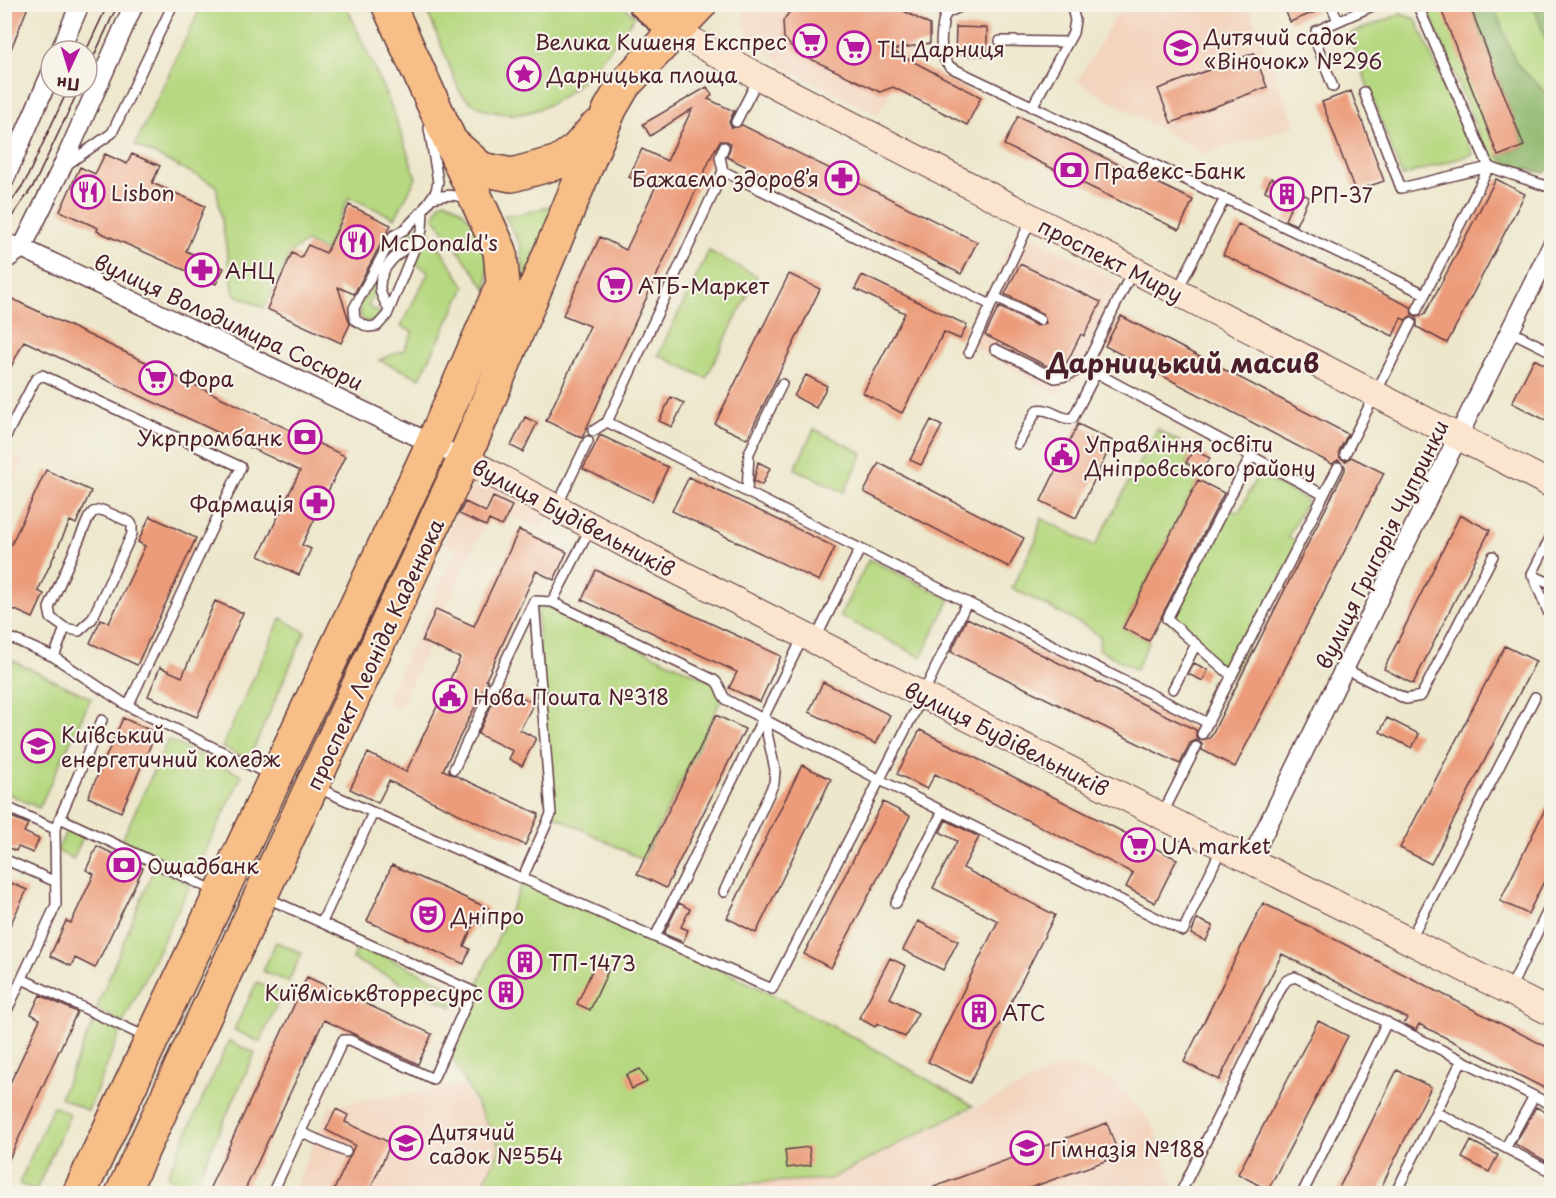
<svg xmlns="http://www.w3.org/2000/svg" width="1556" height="1198" font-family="'Playpen Sans',sans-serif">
<rect width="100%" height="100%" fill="#f7f3e8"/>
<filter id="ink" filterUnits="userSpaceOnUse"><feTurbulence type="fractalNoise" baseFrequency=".0167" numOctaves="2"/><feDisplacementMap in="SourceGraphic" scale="12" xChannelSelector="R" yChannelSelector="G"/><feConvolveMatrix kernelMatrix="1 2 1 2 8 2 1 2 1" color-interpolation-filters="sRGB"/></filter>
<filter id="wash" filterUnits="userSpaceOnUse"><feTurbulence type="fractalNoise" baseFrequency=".008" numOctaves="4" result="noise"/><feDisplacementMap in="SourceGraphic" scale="24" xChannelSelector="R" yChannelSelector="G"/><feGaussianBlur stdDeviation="1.35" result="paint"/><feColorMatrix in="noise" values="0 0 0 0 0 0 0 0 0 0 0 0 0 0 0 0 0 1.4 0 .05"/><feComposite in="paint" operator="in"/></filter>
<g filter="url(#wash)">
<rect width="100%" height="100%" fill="#ede7cc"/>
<!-- built -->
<path fill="#f3d4bf" d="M743 4 901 5 914 46 878 115 786 68 749 34 744 23Z
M1144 5H1248L1296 126 1205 154 1077 82 1117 14Z
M1018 229 1121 283 1074 385 1068 382 1060 397 965 342Z
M5 451 23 460 5 501Z
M491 481 551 512 542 530 492 507 400 709 385 702 457 549 444 543 465 493 478 484Z
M1066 1064 1113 1080 1152 1124 1176 1193 720 1194 731 1184 830 1179Z
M463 1085 500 1148 479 1193 292 1194 330 1106Z"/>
<!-- green -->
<path fill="#b6d880" stroke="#807c56" stroke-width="1.5" d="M202 5H346L394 113 416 178 395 218 349 197 325 251 306 242 291 252 264 308 234 294 216 185 135 145Z
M425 5H622L635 16C603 58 560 123 500 113 483 111 472 105 460 92Z
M1426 5H1551L1552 167 1545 173 1501 166 1488 156Z
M1401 14 1416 19 1473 154 1402 176 1348 34Z
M445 201C468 209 481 232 487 256 490 266 487 280 487 290L434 217 440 203Z
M557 204 525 281 520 244 504 215 522 214Z
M415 226 404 259 392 254 368 306 383 314 379 320 367 322 362 319 359 308 390 249Z
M428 229 465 287 420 378 379 360 404 350 413 332 401 326 429 271 415 264Z
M709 251 757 276 706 378 658 355Z
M814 429 863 453 844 492 795 469Z
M1157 429 1193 450 1186 463 1198 480 1123 628 1149 641 1136 670 1099 649 1100 637 1087 627 1012 588 1036 540 1041 518 1095 546Z
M1258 474 1307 500 1288 537 1299 543 1232 676 1169 621 1226 507 1239 513Z
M869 559 950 599 921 657 840 616Z
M537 602 717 684 722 698 643 860 547 812Z
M281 618 305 632 249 759 222 747Z
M5 657 91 698 39 808 5 792Z
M168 740 242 775 195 873 122 840Z
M68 827 84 835 73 859 57 851Z
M154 868 191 883 123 1023 96 1009Z
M526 875 769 993 868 1045 973 1106 830 1179 732 1184 720 1194 479 1193 500 1148 448 1050Z
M276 942 302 953 288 982 263 971Z
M360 944 460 992 452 1007 352 959Z
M257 982 282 993 260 1042 234 1030Z
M95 1019 121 1031 88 1111 60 1097Z
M229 1041 255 1053 191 1193H187L167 1176Z
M53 1106 70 1114 36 1190 19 1184Z"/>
<!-- forest -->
<path fill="#90b86e" stroke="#6d6c4c" stroke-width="1.5" d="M1469 5H1493L1516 63 1551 98V167L1545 173 1513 167 1498 156 1524 146Z
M1533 5H1551V54Z"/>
<g id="blocks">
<!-- building -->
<path fill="#ec9c7a" d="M4 4H29L5 64H4Z
M801 4H891L930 25V43L891 50 981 97 967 125 893 87 880 92 796 52 784 38 783 21 790 11Z
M1283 4H1324L1325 8 1290 22Z
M1439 4H1469L1524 146 1498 156Z
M956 27 987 28V56L955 55Z
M1254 53 1267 87 1171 123 1158 89Z
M707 87 712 95 708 99 734 111 729 122 732 128 742 125 977 242 961 274 727 157 731 145 727 141H720L714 151 582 438 546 421 590 326 563 315 600 237 626 250 655 188 629 177 642 149 667 161 692 109 650 136 643 124Z
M1351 91 1384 181 1355 191 1322 102Z
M1018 116 1193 200 1179 230 1004 145Z
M105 154 127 164 132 154 160 166 152 183 205 206 186 251 224 268 216 284 97 231 98 228 60 211 80 167 95 174Z
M1271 178 1309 197 1296 225 1285 220 1292 204 1265 191Z
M1496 179 1525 194 1447 343 1417 327V320L1411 316 1405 320 1401 318 1393 336 1223 255 1238 224 1411 307 1412 314 1418 317 1425 314Z
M349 205 391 225 354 294 338 287 350 324 341 343 267 309 292 253 301 258 308 245 326 253Z
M1020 264 1101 302 1084 336 1081 334 1063 370 1057 371 985 335 999 307 1037 326 1046 323 1043 314 1005 294Z
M789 274 820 289 747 439 715 424Z
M862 275 967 325 960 339 944 332 902 413 863 393 905 313 855 289Z
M8 297 345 456 302 545 311 549 299 575 259 556 300 471 24 341 4 381V304Z
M1121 316 1348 434 1339 451 1340 458 1346 461 1351 457 1384 473 1235 767 1202 750V744L1196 740 1190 743 1180 764 951 652 967 618 1196 730V737L1199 740 1210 738 1345 470V466L1338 460 1332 464 1105 346Z
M1534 359 1551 368V423L1512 403Z
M806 375 827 386 816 408 794 396Z
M671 397 684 403 672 427 659 421Z
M525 417 537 423 523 452 511 446Z
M931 420 942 426 921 465 910 460Z
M1078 424 1113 441 1076 518 1041 501Z
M600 435 668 467 652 501 583 469Z
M1193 450 1210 458 1203 471 1186 463Z
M758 462 770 468 762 485 754 481Z
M879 463 1024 538 1009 567 864 492Z
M46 470 91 491 76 524 70 521 38 591 44 594 33 618 4 605V560Z
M689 477 835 547 819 581 672 511Z
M1198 480 1224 493 1149 641 1123 628Z
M493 497 512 506 502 526 489 520 486 526 459 514 465 502 486 512Z
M1460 515 1490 530 1413 684 1384 669Z
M150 516 196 538 137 665 90 643 101 619 109 623 145 546 138 542Z
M519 530 567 552 554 580 536 571 486 680 488 681 443 770 539 814 525 845 389 781 378 803 350 789 368 753 406 772 460 658 422 641 436 609 474 626Z
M596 570 781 656 760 702 729 688 737 672 582 600Z
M215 601 243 613 197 717 148 696 160 667 182 677Z
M1505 646 1536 661 1431 864 1400 848Z
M1194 663 1208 670 1203 681 1188 674Z
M823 682 890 715 876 744 809 712Z
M500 687 534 703 520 730 536 738 522 766 509 759 513 751 478 734Z
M716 715 745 729 666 888 637 874Z
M123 718 156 733 121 812 88 797Z
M1387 718 1419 734 1412 748 1380 732Z
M920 730 1177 859 1155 903 1126 887 1133 873 935 774 927 789 897 774Z
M802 765 831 779 756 933 727 918Z
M1551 797V867L1528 914 1500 901Z
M883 802 910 816 831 968 804 954Z
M4 814 28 824 24 832 39 839 33 853 18 847 16 851 4 846Z
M946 820 979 837 963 868 1055 915 970 1083 928 1062 998 921 933 888 957 841 940 832Z
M97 846 143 868 95 968 75 958 71 966 50 956 66 921 71 923 94 874 86 870Z
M392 865 488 908 481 925 475 921 464 946 470 949 464 964 367 921Z
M4 880 27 890 4 938Z
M679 903 690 909 681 927 688 930 683 942 664 934Z
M1263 903 1551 1049V1082L1548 1090 1419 1024 1416 1030 1404 1024 1407 1018 1282 954 1219 1080 1184 1062Z
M1197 919 1213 926 1206 941 1191 934Z
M918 921 958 941 943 970 903 950Z
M522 949 537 955 528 976 513 969Z
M890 958 906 966 890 998 918 1013 905 1037 877 1023 875 1027 859 1018Z
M595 964 608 971 590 1010 577 1004Z
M307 977 432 1034 418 1064 324 1020 243 1194H207Z
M40 995 77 1012 4 1170V1096L40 1019 31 1014Z
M1318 1021 1348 1036 1268 1190 1238 1174Z
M640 1069 647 1082 632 1089 626 1075Z
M1397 1070 1431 1087 1391 1167 1378 1194H1336Z
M1536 1107 1551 1115V1164L1515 1144Z
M336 1109 348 1115 345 1122 391 1143 368 1194H332L355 1145 326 1130Z
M1107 1123 1119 1156 1013 1194H915Z
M1471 1141 1498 1155 1489 1172 1462 1158Z
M809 1147 811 1165 787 1168 785 1150Z"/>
</g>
</g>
<g filter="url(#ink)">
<use href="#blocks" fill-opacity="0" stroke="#623d43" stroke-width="1.5"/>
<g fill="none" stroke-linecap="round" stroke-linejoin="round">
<defs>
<path id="lane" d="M966 4 947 13 944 18C941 33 937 58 952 68L1425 294
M1331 4 1338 21
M1417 4 1489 167
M1000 41 1068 42
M1333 87 1316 42V31L1377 4
M1364 92 1401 188 1489 167 1552 188
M1032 107 1073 33 1075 20 1071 4
M736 122 758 79
M65 166 112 133 173 4
M723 171 991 305
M433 198C445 195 457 193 468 201
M423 210 422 230 387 315 377 326 368 327 355 320 354 308 393 236 405 229 423 210 436 191 438 182 429 128
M1133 270 1085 367 1324 495
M1177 291 1224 200
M995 297 1040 320
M389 310C386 303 380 295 380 288 379 265 403 250 419 238
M1417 310 1489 167
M1510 331 1552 352
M995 349 1055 378 1066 376 1085 367
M969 352 1031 220
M607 422 1208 723
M593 431 607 422 711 198 723 171 720 157 724 147
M4 440 35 380 42 375 241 467 128 706
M1018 444 1037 410C1051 407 1060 421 1073 418L1096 373
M1345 454 1411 323
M747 492 749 453 782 384
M557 506 588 441
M1552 534 1532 574 1552 621
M1532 575 1552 584
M552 602 591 527
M4 635 54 657 128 706 270 775
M816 638 860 549
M54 657 65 628 51 618 49 608 89 517 93 512 102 510 130 522 132 525V534L92 619 79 631 65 628
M1345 669 1406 699 1421 696 1493 556
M1232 676 1167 619 1251 456
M1173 689 1196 644
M1202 734 1338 467
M454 769 533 603
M318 788 772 989 916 709 967 602
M4 806 55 829
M1162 815 1196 747
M60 818 215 891
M4 859 54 881
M522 879 551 814 534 601 552 602 714 680C722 685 720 695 727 700L880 780 1183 931 1222 847
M724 892 774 783 775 770 764 719
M265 897 472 991 433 1079 350 1040H343L272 1194
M896 903 943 811
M322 922 373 813
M655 937 804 635
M1410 940 1535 697
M22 979 148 1038
M1510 989 1552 902
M4 1017 56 905 55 829 102 720
M1436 1112 1552 1172
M300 1132 346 1152
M1506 1147 1534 1096
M1183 1194 1182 1190 1282 986 1287 980 1295 977 1552 1105
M1302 1194 1387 1022
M1395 1194 1462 1060"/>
<path id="street" d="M60 51 80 4
M4 181 51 73
M4 243 22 248 464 459
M4 261 22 248 61 169 134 4
M1250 861 1552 245"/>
<path id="secondary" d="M673 30 759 77 1552 485
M464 459 665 565 1552 1013"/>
<path id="primary" d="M643 4 673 30"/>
<path id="highway" d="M454 145 481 169 512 175 559 162 577 149 595 128
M79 1194 433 443 503 284 500 251 388 4
M122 1194 464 459 610 109 624 85 700 4"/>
</defs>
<!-- lane casing -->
<use href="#lane" stroke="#623d43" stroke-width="12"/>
<!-- street casing -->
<use href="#street" stroke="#623d43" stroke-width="21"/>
<!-- secondary casing -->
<use href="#secondary" stroke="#623d43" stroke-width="28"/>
<!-- primary casing -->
<use href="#primary" stroke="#623d43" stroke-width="32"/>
<!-- highway casing -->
<use href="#highway" stroke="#623d43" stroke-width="36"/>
<!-- lane -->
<use href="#lane" stroke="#fff" stroke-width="9"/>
<!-- street -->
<use href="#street" stroke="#fff" stroke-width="18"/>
<!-- secondary -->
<use href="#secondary" stroke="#fce5cf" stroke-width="26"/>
<!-- primary -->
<use href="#primary" stroke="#f7be88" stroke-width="28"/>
<!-- highway -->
<use href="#highway" stroke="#f7be88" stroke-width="33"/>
<!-- tram -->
<path stroke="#4a1f2b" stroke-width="1.5" d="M86 51 108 4
M87 71 118 4
M4 212 25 182 69 87
M4 228 34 185 80 87"/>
</g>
</g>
<!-- icons -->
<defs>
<symbol id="supermarket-ring" viewBox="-11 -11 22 22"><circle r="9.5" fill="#f7f3e8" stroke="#b5179e" stroke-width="1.5"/><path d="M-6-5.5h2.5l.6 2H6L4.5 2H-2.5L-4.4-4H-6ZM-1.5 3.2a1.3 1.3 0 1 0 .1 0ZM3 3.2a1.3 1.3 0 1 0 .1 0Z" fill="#b5179e"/></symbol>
<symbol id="school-ring" viewBox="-11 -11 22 22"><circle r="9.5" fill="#f7f3e8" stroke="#b5179e" stroke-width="1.5"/><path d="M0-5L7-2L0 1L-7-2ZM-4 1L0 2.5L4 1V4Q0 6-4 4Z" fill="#b5179e"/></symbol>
<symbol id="sight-ring" viewBox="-11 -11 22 22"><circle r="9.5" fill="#f7f3e8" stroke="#b5179e" stroke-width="1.5"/><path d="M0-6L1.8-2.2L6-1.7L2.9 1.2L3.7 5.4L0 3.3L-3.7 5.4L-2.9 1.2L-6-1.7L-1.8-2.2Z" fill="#b5179e"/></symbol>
<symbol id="bank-ring" viewBox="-11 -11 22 22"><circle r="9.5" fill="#f7f3e8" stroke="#b5179e" stroke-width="1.5"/><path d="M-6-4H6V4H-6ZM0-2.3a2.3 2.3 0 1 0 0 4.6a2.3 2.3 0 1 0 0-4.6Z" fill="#b5179e"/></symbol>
<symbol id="pharmacy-ring" viewBox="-11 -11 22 22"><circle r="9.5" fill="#f7f3e8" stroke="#b5179e" stroke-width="1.5"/><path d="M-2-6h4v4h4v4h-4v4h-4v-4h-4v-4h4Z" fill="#b5179e"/></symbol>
<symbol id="restaurant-ring" viewBox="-11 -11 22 22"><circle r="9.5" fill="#f7f3e8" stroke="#b5179e" stroke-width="1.5"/><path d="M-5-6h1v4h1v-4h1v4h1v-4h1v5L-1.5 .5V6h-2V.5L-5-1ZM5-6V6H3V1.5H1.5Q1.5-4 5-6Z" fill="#b5179e"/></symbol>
<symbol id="building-ring" viewBox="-11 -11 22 22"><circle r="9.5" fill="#f7f3e8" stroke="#b5179e" stroke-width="1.5"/><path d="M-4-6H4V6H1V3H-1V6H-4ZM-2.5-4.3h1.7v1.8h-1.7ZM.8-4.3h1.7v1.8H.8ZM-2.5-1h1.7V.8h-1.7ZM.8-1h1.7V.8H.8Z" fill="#b5179e"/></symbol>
<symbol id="civic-ring" viewBox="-11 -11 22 22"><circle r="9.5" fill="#f7f3e8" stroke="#b5179e" stroke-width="1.5"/><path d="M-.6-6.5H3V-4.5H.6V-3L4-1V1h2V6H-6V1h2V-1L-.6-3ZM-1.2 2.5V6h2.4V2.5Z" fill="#b5179e"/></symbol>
<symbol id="university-ring" viewBox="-11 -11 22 22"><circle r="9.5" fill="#f7f3e8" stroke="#b5179e" stroke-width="1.5"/><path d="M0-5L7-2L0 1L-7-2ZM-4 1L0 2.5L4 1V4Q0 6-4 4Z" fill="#b5179e"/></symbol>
<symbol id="theatre-ring" viewBox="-11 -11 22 22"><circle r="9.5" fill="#f7f3e8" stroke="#b5179e" stroke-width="1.5"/><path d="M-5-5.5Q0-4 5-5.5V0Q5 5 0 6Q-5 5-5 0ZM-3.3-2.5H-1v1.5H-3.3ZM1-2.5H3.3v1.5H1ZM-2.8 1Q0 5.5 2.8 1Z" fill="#b5179e"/></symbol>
</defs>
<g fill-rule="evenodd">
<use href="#supermarket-ring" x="791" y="22" width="38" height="38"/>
<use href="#supermarket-ring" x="835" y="29" width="38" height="38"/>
<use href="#school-ring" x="1162" y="29" width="38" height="38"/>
<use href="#sight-ring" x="505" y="55" width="38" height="38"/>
<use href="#bank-ring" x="1052" y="151" width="38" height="38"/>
<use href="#pharmacy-ring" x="823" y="159" width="38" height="38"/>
<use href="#restaurant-ring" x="69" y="173" width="38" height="38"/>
<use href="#building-ring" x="1268" y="175" width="38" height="38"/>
<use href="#restaurant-ring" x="338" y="223" width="38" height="38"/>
<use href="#pharmacy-ring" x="183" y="251" width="38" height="38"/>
<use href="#supermarket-ring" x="596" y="266" width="38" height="38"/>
<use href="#supermarket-ring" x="137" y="359" width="38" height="38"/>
<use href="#bank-ring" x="286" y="418" width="38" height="38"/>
<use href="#civic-ring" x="1043" y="436" width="38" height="38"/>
<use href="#pharmacy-ring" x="298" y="484" width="38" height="38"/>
<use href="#civic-ring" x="431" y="677" width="38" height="38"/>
<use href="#university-ring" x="19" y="727" width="38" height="38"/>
<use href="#supermarket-ring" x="1119" y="826" width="38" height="38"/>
<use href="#bank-ring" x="105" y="846" width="38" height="38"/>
<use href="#theatre-ring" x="409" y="896" width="38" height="38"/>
<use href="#building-ring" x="506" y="943" width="38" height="38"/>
<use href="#building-ring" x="487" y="973" width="38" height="38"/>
<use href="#building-ring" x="960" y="993" width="38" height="38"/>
<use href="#school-ring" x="387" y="1124" width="38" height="38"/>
<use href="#school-ring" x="1008" y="1129" width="38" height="38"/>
</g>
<g text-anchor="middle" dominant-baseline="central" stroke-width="4.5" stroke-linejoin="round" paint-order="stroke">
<!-- poi labels -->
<g font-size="21" fill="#4a1f2b" stroke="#f7f3e8" text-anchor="start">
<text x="1204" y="36">Дитячий садок<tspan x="1204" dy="24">«Віночок» №296</tspan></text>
<text x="787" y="41" text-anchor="end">Велика Кишеня Експрес</text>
<text x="877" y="48">ТЦ Дарниця</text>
<text x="547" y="74">Дарницька площа</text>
<text x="1094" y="170">Правекс-Банк</text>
<text x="819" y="178" text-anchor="end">Бажаємо здоровʼя</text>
<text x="111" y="192">Lisbon</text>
<text x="1310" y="194">РП-37</text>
<text x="380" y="242">McDonald's</text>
<text x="225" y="270">АНЦ</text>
<text x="638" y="285">АТБ-Маркет</text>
<text x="179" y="378">Фора</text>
<text x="282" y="437" text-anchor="end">Укрпромбанк</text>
<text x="1085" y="443">Управління освіти<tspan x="1085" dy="24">Дніпровського району</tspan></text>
<text x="294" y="503" text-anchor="end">Фармація</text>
<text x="473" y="696">Нова Пошта №318</text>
<text x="61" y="734">Київський<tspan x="61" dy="24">енергетичний коледж</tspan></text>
<text x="1161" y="845">UA market</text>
<text x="147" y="865">Ощадбанк</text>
<text x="451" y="915">Дніпро</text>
<text x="548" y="962">ТП-1473</text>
<text x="483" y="992" text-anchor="end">Київміськвторресурс</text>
<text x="1002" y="1012">АТС</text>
<text x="429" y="1131">Дитячий<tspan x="429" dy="24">садок №554</tspan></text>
<text x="1050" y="1148">Гімназія №188</text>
</g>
<!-- street labels -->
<g font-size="21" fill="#4a1f2b" stroke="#f7f3e8">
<text transform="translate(1111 259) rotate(27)">проспект Миру</text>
<text transform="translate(229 321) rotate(25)">вулиця Володимира Сосюри</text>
<text transform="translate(574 517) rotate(28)">вулиця Будівельників</text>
<text transform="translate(1381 544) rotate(-64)">вулиця Григорія Чупринки</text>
<text transform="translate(374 654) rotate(-65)">проспект Леоніда Каденюка</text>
<text transform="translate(1007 738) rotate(27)">вулиця Будівельників</text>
</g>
<!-- district labels -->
<g font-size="27" font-weight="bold" fill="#4a1f2b" stroke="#f7f3e8">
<text x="1183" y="361">Дарницький масив</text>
</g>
</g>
<!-- margin -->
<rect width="1556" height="1198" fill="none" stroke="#f7f3e8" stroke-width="24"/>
<!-- north arrow -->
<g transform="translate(69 69) rotate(184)"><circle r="28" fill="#f7f3e8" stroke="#b29e9c" stroke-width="1.5"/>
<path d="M0-4.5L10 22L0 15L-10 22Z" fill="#b5179e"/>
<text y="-9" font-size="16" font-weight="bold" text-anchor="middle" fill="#4a1f2b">Пн</text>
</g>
</svg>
